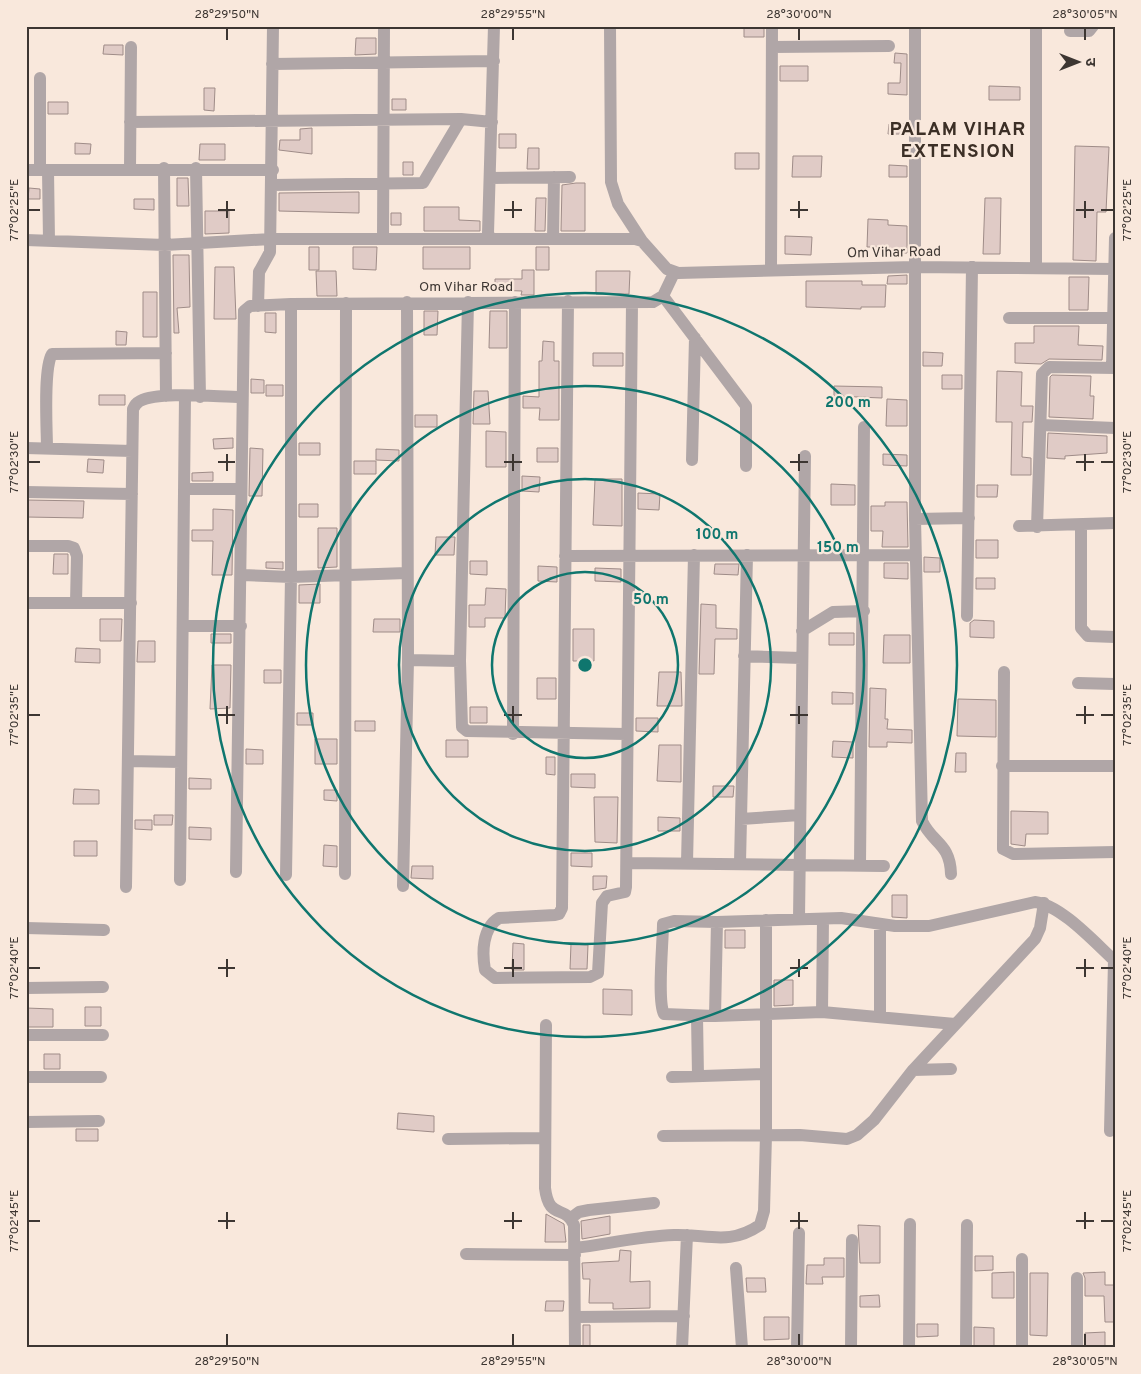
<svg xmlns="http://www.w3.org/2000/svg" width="1141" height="1374" font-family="Overpass,'Noto Sans Devanagari',sans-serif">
<rect width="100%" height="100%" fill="#f9e8dc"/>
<!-- building -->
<path fill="#e0cbc6" stroke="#9f8c88" d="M744 26H764V37H744Z
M356 38H376V54L355 55Z
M104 45H123V55L103 54Z
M895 53 907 54V95L888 94V83H900L901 63H894Z
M780 66H808V81H780Z
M989 86 1020 87V100H989Z
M204 88H215L214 111 204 110Z
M392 99H406V110H392Z
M48 102H68V114H48Z
M889 124H907V134H888Z
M312 128V154L279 150 280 140H300V129Z
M499 134H516V148H499Z
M75 143 91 144 90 154H75Z
M200 144H225V160H199Z
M1075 146 1109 147 1106 212H1097L1096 261 1073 260Z
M528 148H539V169H527Z
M735 153H759V169H735Z
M793 156H822L821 177H792Z
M403 162H413V175H403Z
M889 165 907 166V177H889Z
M177 178H188L189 206H177Z
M576 183H585V231H561L562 185Z
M29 188 40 189V199H28Z
M359 192V213L279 211V193Z
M536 198H546L545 231H535Z
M985 198H1001L1000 254H983Z
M134 199H154V210L134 209Z
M424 207H459V220L480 221V231H424Z
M205 211H229V233L205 234Z
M391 213H401V225H391Z
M868 219 888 220V225L907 226V253H889V247H867Z
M785 236 812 237 811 255 785 254Z
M309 247H319V270H309Z
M353 247H377L376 270 353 269Z
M423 247H470V269H423Z
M536 247H549V270H536Z
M173 255H189L190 307 177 308 179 333H174Z
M215 267H234L236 319H214Z
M522 270H534V295H521L522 291 495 290V279H522Z
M316 271H336L337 296H317Z
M596 271H630L629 294H596Z
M907 275V284H887L888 276Z
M1069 277H1089L1088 310H1069Z
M806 281H862V285H886L885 307H861V309L806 307Z
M143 292H157V337H143Z
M424 311H438L437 335H424Z
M490 311H507V348H489Z
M265 313H276V333L265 332Z
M1034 326H1079L1078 345 1103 346 1102 360 1049 359 1041 364 1015 363V343H1034Z
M116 331 127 332 126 345H116Z
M543 341 554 342V361H559V420H539L540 408H523V396L539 397V361H542Z
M923 352 943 353 942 366H923Z
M593 353H623V366H593Z
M997 371 1022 372 1021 406H1033L1032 422H1023L1022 457 1031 458V475H1011L1012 422H996Z
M942 375H962V389H942Z
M1052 375 1091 376 1090 396H1094L1093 419 1049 417 1050 377Z
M251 379 264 380V393H251Z
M266 385H283V396H266Z
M834 386 882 387V398L834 396Z
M474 391H488L490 424H473Z
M99 395H125V405H99Z
M887 399 907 400V426H886Z
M415 415H437V427H415Z
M486 431 506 432V467H486Z
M1048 433 1107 436V453L1065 456V459L1047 458Z
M233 438V448L214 449 213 439Z
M299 443H320V455H299Z
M250 448 263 449 262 496H249Z
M537 448H558V462H537Z
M376 449 399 450V461L376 460Z
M883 454 907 455V466L883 465Z
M88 459 104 460 103 473 87 472Z
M354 461H376V474H354Z
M213 472V481H192V473Z
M522 476 540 477 539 492 522 491Z
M595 479H622V526L593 525Z
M831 484 855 485V505H831Z
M977 485H998L997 497H977Z
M638 493 660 494 659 510 638 509Z
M26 500 84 501 83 518 26 517Z
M885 502H907L908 547H882L883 531H871V506H885Z
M299 504H318V517H299Z
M213 509 233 510 232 575H212L213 541H192V530H213Z
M318 528H337V567L318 568Z
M436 537H455L454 555H435Z
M976 540H998V558H976Z
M54 554H68V574H53Z
M924 557 940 558V572H924Z
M470 561H487V575L470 574Z
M266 562H283V569L266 568Z
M884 563H908V579L884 578Z
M715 564H739L738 575 714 574Z
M538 566 557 567V582L538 581Z
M595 568 621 569V582L595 581Z
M976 578H995V589H976Z
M320 584V603H299V585Z
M486 588 506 589 505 618H485V627H469V605H485Z
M701 604 716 605V628L737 629V639H715L714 674H699Z
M100 619H122L121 641H100Z
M374 619H400V632H373Z
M974 620 994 621V638L970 637V623Z
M573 629H594V661H573Z
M829 633H854V645H829Z
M211 634H231V643H211Z
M884 635H910V663H883Z
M138 641H155V662H137Z
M76 648 100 649V663L75 662Z
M212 665H231L230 708 210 709Z
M264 670H281V683H264Z
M659 672H681L682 706H657Z
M537 678H556V699H537Z
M870 688 886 689 885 719H888L887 729 912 730V743L887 742V747H869Z
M832 692 853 693V704H832Z
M958 699 996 700V737L957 736Z
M470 707H487V723H470Z
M297 713H313V725H297Z
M636 718H658V732L636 731Z
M355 721H375V731H355Z
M315 739H337V764H315Z
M446 740H468V757H446Z
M833 741 853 742V758L832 757Z
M659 745H681V782L657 781Z
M246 749 263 750V764H246Z
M956 753H966V772H955Z
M546 757H555V775L546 774Z
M571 774H595V788L571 787Z
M189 778 211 779V789H189Z
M713 786H734L733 797H713Z
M74 789 99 790V804H73Z
M324 790H337V801L324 800Z
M594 797H618L617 843 595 842Z
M1011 811 1048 812V834H1026L1025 846 1011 844Z
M154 815H173L172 825H154Z
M658 817 680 818V831H658Z
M135 820H152V830L135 829Z
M189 827 211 828V840L189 839Z
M74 841H97V856H74Z
M324 845 337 846V867L323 866Z
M571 853H592V867L571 866Z
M412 866H433V879L411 878Z
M593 876H607L606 888 593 890Z
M892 895H907V918L892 917Z
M725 930H745V948H725Z
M513 943 524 944V970H512Z
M571 944 588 945 587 969H570Z
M774 980H793V1005L774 1006Z
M603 989 632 990V1015L603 1014Z
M85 1007H101V1026H85Z
M26 1008 53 1009V1027H26Z
M44 1054H60V1069H44Z
M398 1113 434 1116V1132L397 1129Z
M76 1129H98V1141H76Z
M546 1214 564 1224 566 1242H545Z
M610 1216V1234L582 1239 581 1221Z
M858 1225 880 1226V1263H860Z
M620 1250 631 1251 630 1282 650 1281V1308L613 1309V1303H589L590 1279H583L582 1263 619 1261Z
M975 1256H993V1270L975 1271Z
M824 1258H844V1277H822L823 1284H806L807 1265H824Z
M1014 1272V1298H992V1273Z
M1105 1272V1285H1115V1322H1105L1104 1296H1085V1278L1083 1273Z
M1030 1273H1048L1047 1336 1030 1335Z
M746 1278H765L766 1292H747Z
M879 1295 880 1307H860V1296Z
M546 1301H564L563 1311H545Z
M764 1317H789V1339L764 1340Z
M917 1324H938V1336L917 1337Z
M583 1325H590V1348H583Z
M974 1327 994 1328V1348H974Z
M1105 1332V1348H1085V1333Z"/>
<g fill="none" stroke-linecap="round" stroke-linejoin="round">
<!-- minor -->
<path stroke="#b0a6a7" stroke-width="12" d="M610 26 611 182 618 204 642 241 667 269 678 273 914 267 1115 269
M915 26V519L922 821C933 844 950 843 951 874
M1036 26V268
M1070 31H1089L1093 26
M772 47 889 46
M272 64 494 61
M40 78V170
M130 122 461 119 492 122
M164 168 166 396
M196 168 200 397
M130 169 131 47
M26 170H273
M48 170 49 241
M490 178 570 177
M272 185 423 183 461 119
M490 238 488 233 494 26
M383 239 384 26
M553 239 554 177
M26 240 165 245 271 239H635L642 241
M771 270 772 26
M663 296 746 406V466
M568 301 562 908 559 914 555 915 499 918C482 928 482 953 485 970L495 978 590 977 598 973 602 903 607 896 625 892 626 887 632 303
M468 302 460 661 462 727 467 731 626 734
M258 306 259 272 270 252 273 26
M1009 318H1115
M1112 368 1115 238
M1041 425 1115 428
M26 448 132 451
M47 449C47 429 43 369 52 354L166 353
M692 460 695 338
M184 489H241
M26 492 132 494
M915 519 969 518
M1081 525V628L1088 636 1115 637
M1019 526 1115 523
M1037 527 1042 374 1049 367 1115 368
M26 546H68L74 548 77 556 76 603
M565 556 916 555
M242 575 291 577 407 573
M26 603H131
M967 616 972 267
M183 626H241
M802 631 833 612 864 611
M744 656 801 658
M408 660 460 661
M1004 672 1003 849 1013 854 1115 852
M1078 683 1115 684
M513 734 515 302
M128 761 181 762
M1002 766H1115
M741 819 800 815
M627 863 884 866
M687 863 694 555
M740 863 747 555
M860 865 864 427
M236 872 244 311 250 306 291 304 653 302 663 296 674 273
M345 874 346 303
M286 875 291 577V304
M180 880 185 396
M403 886 408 660 407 302
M126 887 133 409C135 405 136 403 140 401 160 391 217 397 241 397
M799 919 805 456
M26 928 104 930
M26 988 103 987
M822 1012 823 919
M697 1016 698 1076
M715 1016 717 922
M880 1016V924
M955 1024 822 1012 715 1016 664 1014C657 1001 663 943 663 924L674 921 717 922 841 918 895 926H929L1035 902C1061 905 1095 943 1115 961
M546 1025 545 1188C549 1221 565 1204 574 1225L575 1348
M26 1035H103
M913 1070 951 1069
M26 1077H101
M672 1077 765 1074
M26 1122 99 1121
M1110 1131 1114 961
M663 1136 800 1135 847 1139 857 1135 874 1120 913 1070 1035 939 1040 928 1044 903
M448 1139 544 1138
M571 1218 579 1212 589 1210 654 1203
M575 1248C607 1244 641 1236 674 1235 708 1234 729 1246 760 1225L764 1211 766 1135V920
M466 1254 575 1255
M736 1268 742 1348
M1077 1278V1348
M576 1317 684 1316
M682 1348 687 1235
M797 1348 799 1233
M851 1348 852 1240
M909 1348 910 1224
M966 1348 967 1225
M1022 1348V1259"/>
</g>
<!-- ticks -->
<path fill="none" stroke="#3d3632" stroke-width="2" d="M227 28V40M513 28V40M799 28V40M1085 28V40M227 201V218M513 201V218M799 201V218M1085 201V218M28 210H40M218 210H235M504 210H522M790 210H808M1076 210H1094M1101 210H1114M227 454V471M513 454V471M799 454V471M1085 454V471M28 462H40M218 462H235M504 462H522M790 462H808M1076 462H1094M1101 462H1114M227 706V724M513 706V724M799 706V724M1085 706V724M28 715H40M218 715H235M504 715H522M790 715H808M1076 715H1094M1101 715H1114M227 959V977M513 959V977M799 959V977M1085 959V977M28 968H40M218 968H235M504 968H522M790 968H808M1076 968H1094M1101 968H1114M227 1212V1229M513 1212V1229M799 1212V1229M1085 1212V1229M28 1221H40M218 1221H235M504 1221H522M790 1221H808M1076 1221H1094M1101 1221H1114M227 1334V1346M513 1334V1346M799 1334V1346M1085 1334V1346"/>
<!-- distance rings -->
<g fill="none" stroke="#0f766e" stroke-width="2.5">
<circle cx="585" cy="665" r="93"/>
<circle cx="585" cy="665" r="186"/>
<circle cx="585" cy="665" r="279"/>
<circle cx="585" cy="665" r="372"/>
</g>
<g text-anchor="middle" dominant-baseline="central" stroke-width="4.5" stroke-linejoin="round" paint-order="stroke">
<!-- street labels -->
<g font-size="14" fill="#3d3632" stroke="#f9e8dc">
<text transform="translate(894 253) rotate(-1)">Om Vihar Road</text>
<text x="466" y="287">Om Vihar Road</text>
</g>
<!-- district labels -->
<g font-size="19" font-weight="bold" letter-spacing="1" fill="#3c2f26" stroke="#f9e8dc">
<text x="958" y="130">PALAM VIHAR<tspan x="958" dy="22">EXTENSION</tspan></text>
</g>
</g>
<circle cx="585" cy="665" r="8" fill="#0f766e" stroke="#f9e8dc" stroke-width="2.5"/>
<g font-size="15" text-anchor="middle" font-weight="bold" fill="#0f766e" stroke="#f9e8dc" stroke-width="4.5" stroke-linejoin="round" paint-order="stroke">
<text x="848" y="407">200 m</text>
<text x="717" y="539">100 m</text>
<text x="838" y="552">150 m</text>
<text x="651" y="604">50 m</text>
</g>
<!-- border -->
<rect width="1141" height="1374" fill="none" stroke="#f9e8dc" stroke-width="55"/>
<!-- north arrow -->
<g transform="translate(1078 62) rotate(90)" stroke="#f9e8dc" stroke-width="4" paint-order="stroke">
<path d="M0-4L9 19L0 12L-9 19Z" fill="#3d3632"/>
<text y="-8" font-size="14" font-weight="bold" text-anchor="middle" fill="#3d3632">उ</text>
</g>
<rect x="28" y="28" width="1086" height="1318" fill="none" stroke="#3d3632" stroke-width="2"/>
<g font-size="12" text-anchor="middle" fill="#3d3632">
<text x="227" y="18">28°29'50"N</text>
<text x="513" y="18">28°29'55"N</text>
<text x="799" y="18">28°30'00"N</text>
<text x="1085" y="18">28°30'05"N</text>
<text transform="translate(1127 210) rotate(-90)" y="4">77°02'25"E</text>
<text transform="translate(14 210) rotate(-90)" y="4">77°02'25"E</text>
<text transform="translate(1127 462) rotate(-90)" y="4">77°02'30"E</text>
<text transform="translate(14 462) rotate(-90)" y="4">77°02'30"E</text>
<text transform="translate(1127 715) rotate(-90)" y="4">77°02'35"E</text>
<text transform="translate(14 715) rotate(-90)" y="4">77°02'35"E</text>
<text transform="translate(1127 968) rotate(-90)" y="4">77°02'40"E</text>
<text transform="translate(14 968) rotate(-90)" y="4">77°02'40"E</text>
<text transform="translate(1127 1221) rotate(-90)" y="4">77°02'45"E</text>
<text transform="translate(14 1221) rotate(-90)" y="4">77°02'45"E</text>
<text x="227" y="1365">28°29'50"N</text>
<text x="513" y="1365">28°29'55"N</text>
<text x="799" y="1365">28°30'00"N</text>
<text x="1085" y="1365">28°30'05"N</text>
</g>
</svg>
